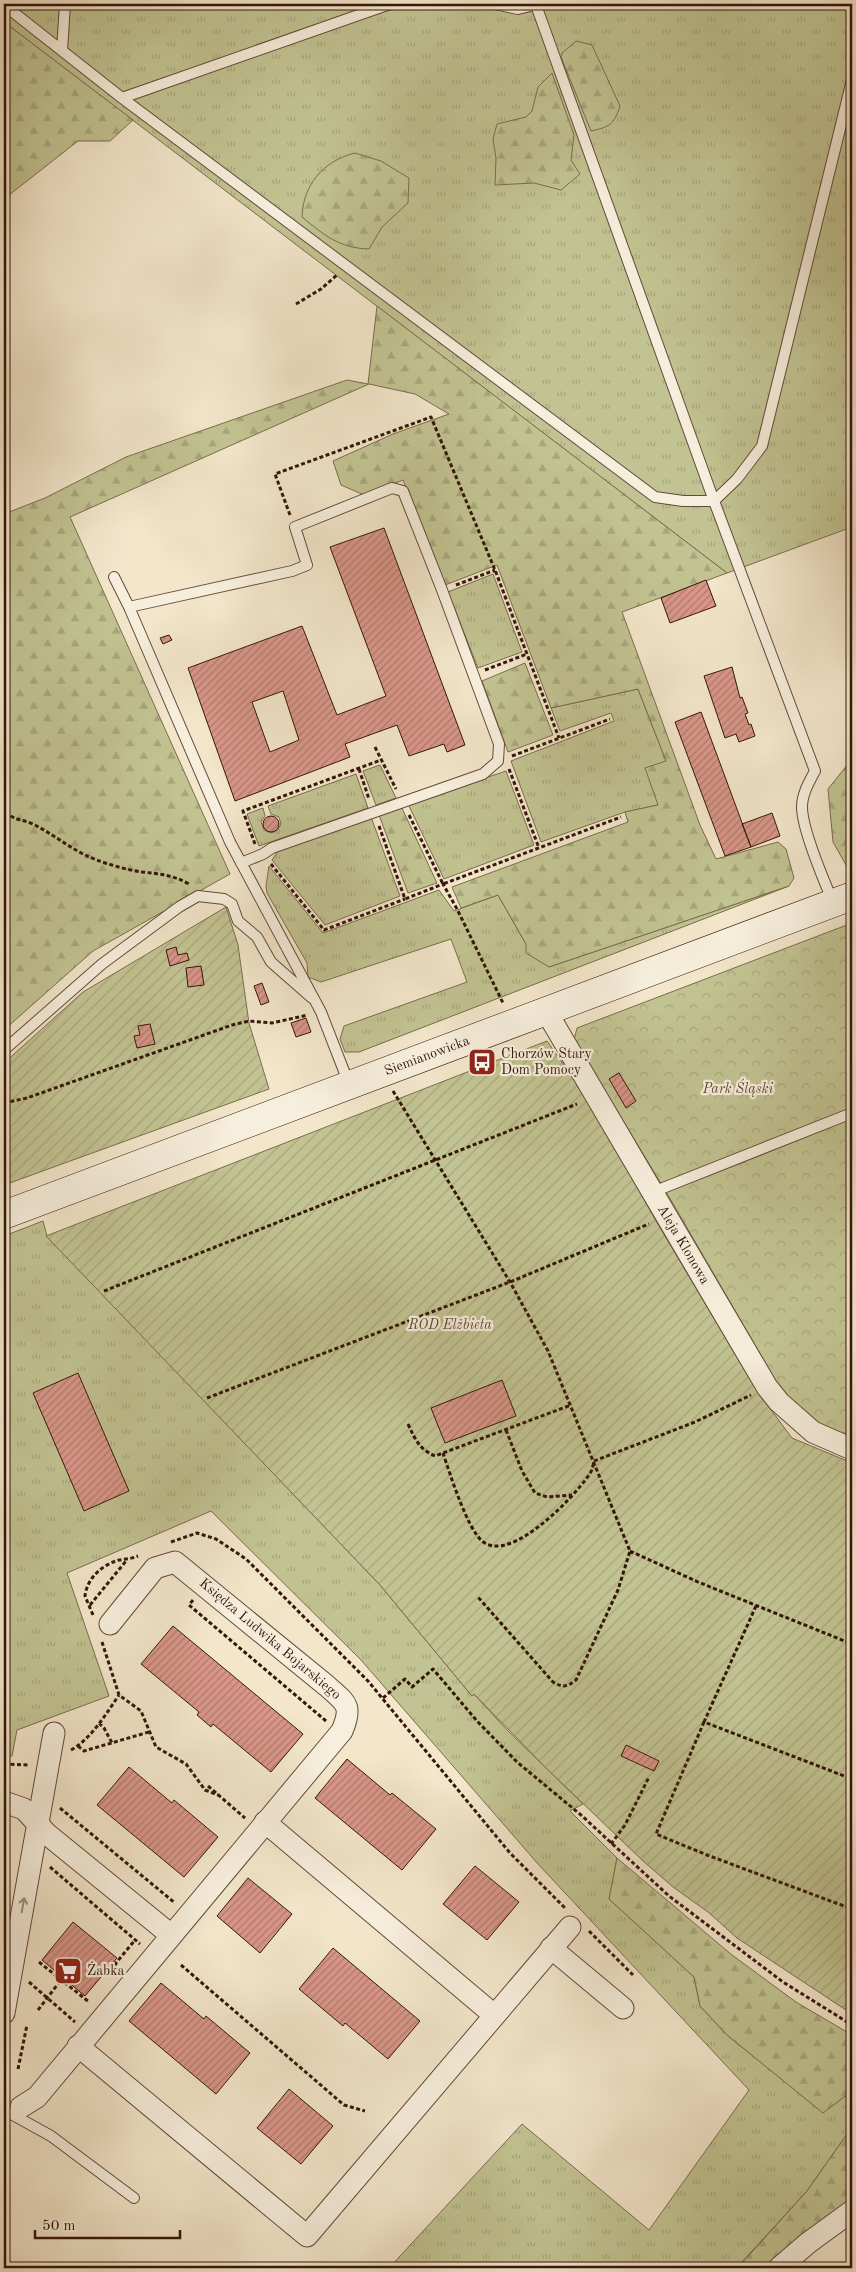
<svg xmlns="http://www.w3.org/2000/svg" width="856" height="2272" font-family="'Old Standard TT',serif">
<defs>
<pattern id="grass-tufts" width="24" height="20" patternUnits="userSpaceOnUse" patternTransform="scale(1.25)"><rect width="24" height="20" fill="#c2c392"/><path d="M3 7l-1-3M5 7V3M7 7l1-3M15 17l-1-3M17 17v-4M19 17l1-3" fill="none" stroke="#a7a77c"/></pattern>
<pattern id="forest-firs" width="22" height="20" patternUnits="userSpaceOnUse" patternTransform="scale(1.25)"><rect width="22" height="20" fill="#c2c392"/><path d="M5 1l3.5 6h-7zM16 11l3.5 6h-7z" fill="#a7a77c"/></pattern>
<pattern id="park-crowns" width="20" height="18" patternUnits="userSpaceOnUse" patternTransform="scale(1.25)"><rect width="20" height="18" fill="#c2c392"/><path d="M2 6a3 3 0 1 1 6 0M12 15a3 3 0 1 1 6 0" fill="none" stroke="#a7a77c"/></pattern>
<pattern id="garden-furrows" width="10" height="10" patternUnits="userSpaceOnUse" patternTransform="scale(1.25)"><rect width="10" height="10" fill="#c2c392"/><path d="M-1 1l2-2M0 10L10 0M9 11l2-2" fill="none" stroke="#a7a77c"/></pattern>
<pattern id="building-hatch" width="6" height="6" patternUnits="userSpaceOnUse" patternTransform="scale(1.25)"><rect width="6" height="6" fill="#d99689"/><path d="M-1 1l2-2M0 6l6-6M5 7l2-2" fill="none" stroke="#b1796e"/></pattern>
</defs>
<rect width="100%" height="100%" fill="#f3e6cb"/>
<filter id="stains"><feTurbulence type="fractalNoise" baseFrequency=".004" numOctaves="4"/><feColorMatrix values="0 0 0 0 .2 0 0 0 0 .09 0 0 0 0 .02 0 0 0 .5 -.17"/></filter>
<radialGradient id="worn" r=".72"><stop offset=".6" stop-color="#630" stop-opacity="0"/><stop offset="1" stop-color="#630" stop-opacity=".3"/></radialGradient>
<!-- grass -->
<path fill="url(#grass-tufts)" stroke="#7b6c4d" d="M4 4H852V527L727 573 4 22Z
M493 574 522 652 478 668 448 592Z
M638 689 666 761 658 805 625 812 541 842 511 761 614 721 611 713 560 731 551 708Z
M380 765 396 798 376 805 363 771Z
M506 771 534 845 444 879 408 804Z
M356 774 368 808 259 846 247 814 263 808 265 816 261 822 264 830 271 833 278 830 281 824 279 817 271 814 268 806Z
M371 817 400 896 325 925 272 860 278 851Z
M269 866 323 933 439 890 454 911 498 895 526 944 549 967 789 886 359 1052H345L340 1039 344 1026 467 982 451 939 321 982 308 977 307 963 267 893 266 886Z
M43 1221 47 1236 380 1585 472 1696 474 1694 507 1730 583 1804 570 1811 617 1858 609 1899 694 1977 700 2006 727 2035 823 2112 852 2091V2127L807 2191 741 2263C725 2269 712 2270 696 2263L684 2268H389L522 2124 649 2230 749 2090 538 1864 361 1660 211 1511 67 1573 109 1696 17 1730 12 1756H4V1657L7 1656 4 1640V1405L7 1403 4 1395V1236Z"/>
<!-- forest -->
<path fill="url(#forest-firs)" stroke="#7b6c4d" d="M4 22 133 120 110 141H78L4 199Z
M576 41 592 45 620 106C614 125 609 127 591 131L561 57 562 53Z
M552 73 574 135 571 160 580 174 561 190 534 183 495 185 496 158 493 139 497 124 526 117 532 111 538 87Z
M355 153 381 161 409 178 408 203 382 227 369 249C339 248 324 235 302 217 303 185 323 161 355 153Z
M377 306 727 573 622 612 700 825 716 859 778 842 786 849 794 878 789 886 549 967 526 953V944L498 895 461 908 452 887 628 822 625 812 658 805 645 768 666 761 638 689 551 708 497 565 445 585 403 480 364 495 341 485 333 461 393 434 449 414 415 394 369 384 70 517 230 874 93 951 4 1030V514L45 498 126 457 347 380 368 384Z
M525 663 553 735 508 752 482 681Z
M852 759V871L850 872 833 842 828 789Z
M401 806 437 883 408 893 379 815Z
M617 1858 732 1955 796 2002 852 2035V2091L823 2113 727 2035 700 2006 694 1977 609 1899Z
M852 2127V2205L772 2268H727L742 2263 807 2191Z"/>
<!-- park -->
<path fill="url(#park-crowns)" stroke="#7b6c4d" d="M852 923V1441L817 1426 784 1395 668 1195 574 1040 577 1028Z"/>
<!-- garden -->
<path fill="url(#garden-furrows)" stroke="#7b6c4d" d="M226 907 238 945 249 1023 269 1089 4 1185V1063L83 992Z
M547 1041 588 1099 656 1221 757 1391 792 1438 852 1463V2014L737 1938 708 1912 673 1887 643 1861 546 1768 474 1694 472 1696 380 1585 46 1236Z"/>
<!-- building -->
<path fill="url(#building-hatch)" stroke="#341508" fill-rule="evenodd" d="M384 528 465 745 447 752 444 744 409 756 397 725 345 744 350 757 235 801 188 668 302 626 337 715 386 696 330 547ZM283 691 299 740 270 752 252 702Z
M706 580 716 606 670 623 661 598Z
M169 635 172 640 163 644 160 638Z
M732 667 740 698 742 697 748 713 745 714 749 725 751 724 755 736 739 742 736 734 725 738 704 676Z
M701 712 751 847 725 856 675 722Z
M772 813 780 836 751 847 742 824Z
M263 824a8 8 0 1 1 16 0a8 8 0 1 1-16 0Z
M176 947 178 955 187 953 189 960 170 966 166 950Z
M201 966 204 985 188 987 186 968Z
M262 983 269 1002 261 1005 254 986Z
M306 1018 311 1032 296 1037 291 1023Z
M150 1024 155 1044 137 1048 134 1036 140 1035 138 1026Z
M619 1073 636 1101 626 1108 609 1079Z
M78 1373 129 1491 84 1511 33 1393Z
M502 1380 516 1416 445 1443 431 1408Z
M173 1626 303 1734 271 1772 213 1724 211 1727 197 1715 199 1712 141 1664Z
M626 1745 659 1761 654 1771 621 1756Z
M347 1759 390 1795 392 1793 436 1829 402 1870 315 1798Z
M129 1767 172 1803 174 1800 218 1837 184 1877 97 1805Z
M475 1866 519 1902 487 1940 443 1904Z
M248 1878 292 1914 260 1953 217 1916Z
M73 1922 117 1958 85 1996 42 1960Z
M333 1948 420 2021 388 2059 345 2023 343 2026 299 1989Z
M161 1983 204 2019 206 2016 250 2053 216 2094 129 2021Z
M289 2089 333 2126 301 2164 257 2128Z"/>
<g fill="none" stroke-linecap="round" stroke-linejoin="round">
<defs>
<path id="lane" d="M495 4 518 9 539 4
M4 5 122 98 655 497 683 501H714L737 479 762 446 852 80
M536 5 714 501 815 771C809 782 802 794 802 807 802 828 824 881 833 902
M62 50 65 4
M122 98 390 4
M114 577 129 607
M241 863 263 854 272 848 483 774 498 761 499 744 442 590 403 491 392 488 295 527 307 565 292 571 129 607 230 842 321 1012 349 1084
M4 1050 102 964 179 907 198 896 224 899 232 904 238 921 257 937 271 962 312 998
M652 1194 663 1188 852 1113
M4 2110 51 2136 134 2198"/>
<g id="street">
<path id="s1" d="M546 1011 767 1387 779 1402 813 1432 852 1449"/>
<path d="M4 1802 24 1809 47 1834 171 1935"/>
<path d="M265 1822 494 2015"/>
<path d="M551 1948 623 2008"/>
<path d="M4 2013 54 1733"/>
<path d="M78 2046 307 2236 570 1927"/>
<path d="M21 2107 37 2097 342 1731C353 1705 346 1703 327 1686L175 1562 155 1568 110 1624"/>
<path d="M779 2268 808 2243 852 2211"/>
</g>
<g id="secondary">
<path id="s2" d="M4 1215 852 896"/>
</g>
</defs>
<!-- lane casing -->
<use href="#lane" stroke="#644939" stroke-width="12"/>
<!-- street casing -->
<use href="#street" stroke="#644939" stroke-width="23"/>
<!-- secondary casing -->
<use href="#secondary" stroke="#341508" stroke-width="29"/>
<!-- path -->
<path stroke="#341508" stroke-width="3" stroke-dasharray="4 2.5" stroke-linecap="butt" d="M605 4H628
M296 304 321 289 337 275
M290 515 275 474 431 417 495 570 559 738
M456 585 495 570
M485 670 527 654
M375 747 396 789
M512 756 610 719
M359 769 369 799
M509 769 539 848
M4 805C8 821 20 818 33 824 55 835 74 852 97 860 110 865 128 870 142 872 160 874 173 875 189 884
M409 815 443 884 621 817
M379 826 405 899 443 884 457 909 503 1003
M255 844 243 811 381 760
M271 864 324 930 405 899
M393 1091 510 1282 548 1351 630 1551 618 1590 576 1680C567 1687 563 1688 553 1682L477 1596
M4 1103 27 1098 232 1025 249 1021 272 1023 308 1015
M104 1291 577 1104
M207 1398 510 1282 649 1224
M408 1424C415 1439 419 1449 435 1456L571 1405
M506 1430 522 1471 535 1493 547 1497 572 1495
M443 1453C450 1474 467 1528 482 1541 510 1565 574 1497 589 1475 592 1471 593 1466 594 1461L695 1422 751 1395
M171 1542 197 1533 216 1539 246 1559 368 1681 510 1853 566 1909
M630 1551 698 1582 852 1644
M193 1600 189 1605 326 1721
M90 1605 126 1561
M756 1606 704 1722 852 1779
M93 1615 85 1596C87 1579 101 1565 119 1560 125 1559 131 1559 138 1556
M102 1642 119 1695 141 1711 156 1747 186 1764 205 1790 218 1795
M383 1698 405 1679 412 1687 433 1669 477 1721 517 1762 581 1815 669 1896 783 1982 852 2025
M704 1722 656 1834 707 1855 852 1909
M99 1723 104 1728 112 1743
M78 1746 84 1751 149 1732
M71 1750C92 1738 106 1714 119 1695
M4 1764 28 1765
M208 1786 245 1818
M60 1808 175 1903
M611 1844 625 1825 649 1777
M50 1867 140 1944
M589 1931 633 1975
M39 1962 89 2002
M181 1965 344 2105 365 2111
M114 1972 116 1963 135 1940
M29 1982 75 2022
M38 2010 61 1980
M18 2069 27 2025"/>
<!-- lane -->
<use href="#lane" stroke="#f7efdd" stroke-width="10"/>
<!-- street -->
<use href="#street" stroke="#f7efdd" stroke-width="21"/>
<!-- secondary -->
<use href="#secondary" stroke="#f7efdd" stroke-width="28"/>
</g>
<!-- one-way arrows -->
<defs><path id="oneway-shaft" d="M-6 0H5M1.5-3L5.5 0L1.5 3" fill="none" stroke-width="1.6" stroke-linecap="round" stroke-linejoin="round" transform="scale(1.25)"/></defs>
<use stroke="#9f8d7d" href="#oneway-shaft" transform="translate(23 1905) rotate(-80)"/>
<!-- icons -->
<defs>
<symbol id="bus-square" viewBox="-11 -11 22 22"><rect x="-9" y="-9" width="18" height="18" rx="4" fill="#8f2418" stroke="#f7efdd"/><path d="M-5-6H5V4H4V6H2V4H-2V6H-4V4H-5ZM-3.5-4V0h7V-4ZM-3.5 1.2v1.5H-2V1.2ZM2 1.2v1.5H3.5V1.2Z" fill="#fff"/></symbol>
<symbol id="supermarket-square" viewBox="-11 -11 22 22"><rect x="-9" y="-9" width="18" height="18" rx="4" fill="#8f2418" stroke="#f7efdd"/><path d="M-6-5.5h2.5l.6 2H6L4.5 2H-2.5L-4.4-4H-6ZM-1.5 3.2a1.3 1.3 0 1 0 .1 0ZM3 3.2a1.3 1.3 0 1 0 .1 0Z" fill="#fff"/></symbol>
</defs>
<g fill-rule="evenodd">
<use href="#bus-square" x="466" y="1046" width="32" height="32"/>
<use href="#supermarket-square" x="52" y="1955" width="32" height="32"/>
</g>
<g text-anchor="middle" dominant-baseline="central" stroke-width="4.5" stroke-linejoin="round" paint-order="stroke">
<!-- poi labels -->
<g font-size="14" fill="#341508" stroke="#f7efdd" text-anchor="start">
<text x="501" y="1054">Chorzów Stary<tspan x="501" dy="16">Dom Pomocy</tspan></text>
<text x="87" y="1971">Żabka</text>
</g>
<!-- street labels -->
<g font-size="14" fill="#341508" stroke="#f7efdd">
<text stroke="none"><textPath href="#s2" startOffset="452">Siemianowicka</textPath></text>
<text stroke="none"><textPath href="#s1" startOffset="271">Aleja Klonowa</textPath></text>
<text transform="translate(270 1639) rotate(40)">Księdza Ludwika Bojarskiego</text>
</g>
<!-- park labels -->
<g font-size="14" font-style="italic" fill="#5f4931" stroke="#f7efdd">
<text x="738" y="1089">Park Śląski</text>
<text x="450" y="1325">ROD Elżbieta</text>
</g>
</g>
<!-- margin -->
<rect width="856" height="2272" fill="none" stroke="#f3e6cb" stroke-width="20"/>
<rect x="5" y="5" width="846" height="2262" fill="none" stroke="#341508" stroke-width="2.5"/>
<rect x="10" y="10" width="836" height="2252" fill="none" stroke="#341508"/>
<!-- scale -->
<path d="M35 2230v8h145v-8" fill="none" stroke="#341508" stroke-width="2.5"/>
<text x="42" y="2230" font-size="15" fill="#341508" stroke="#f7efdd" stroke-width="4" paint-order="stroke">50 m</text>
<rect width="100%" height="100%" filter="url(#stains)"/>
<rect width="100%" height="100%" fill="url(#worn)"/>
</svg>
